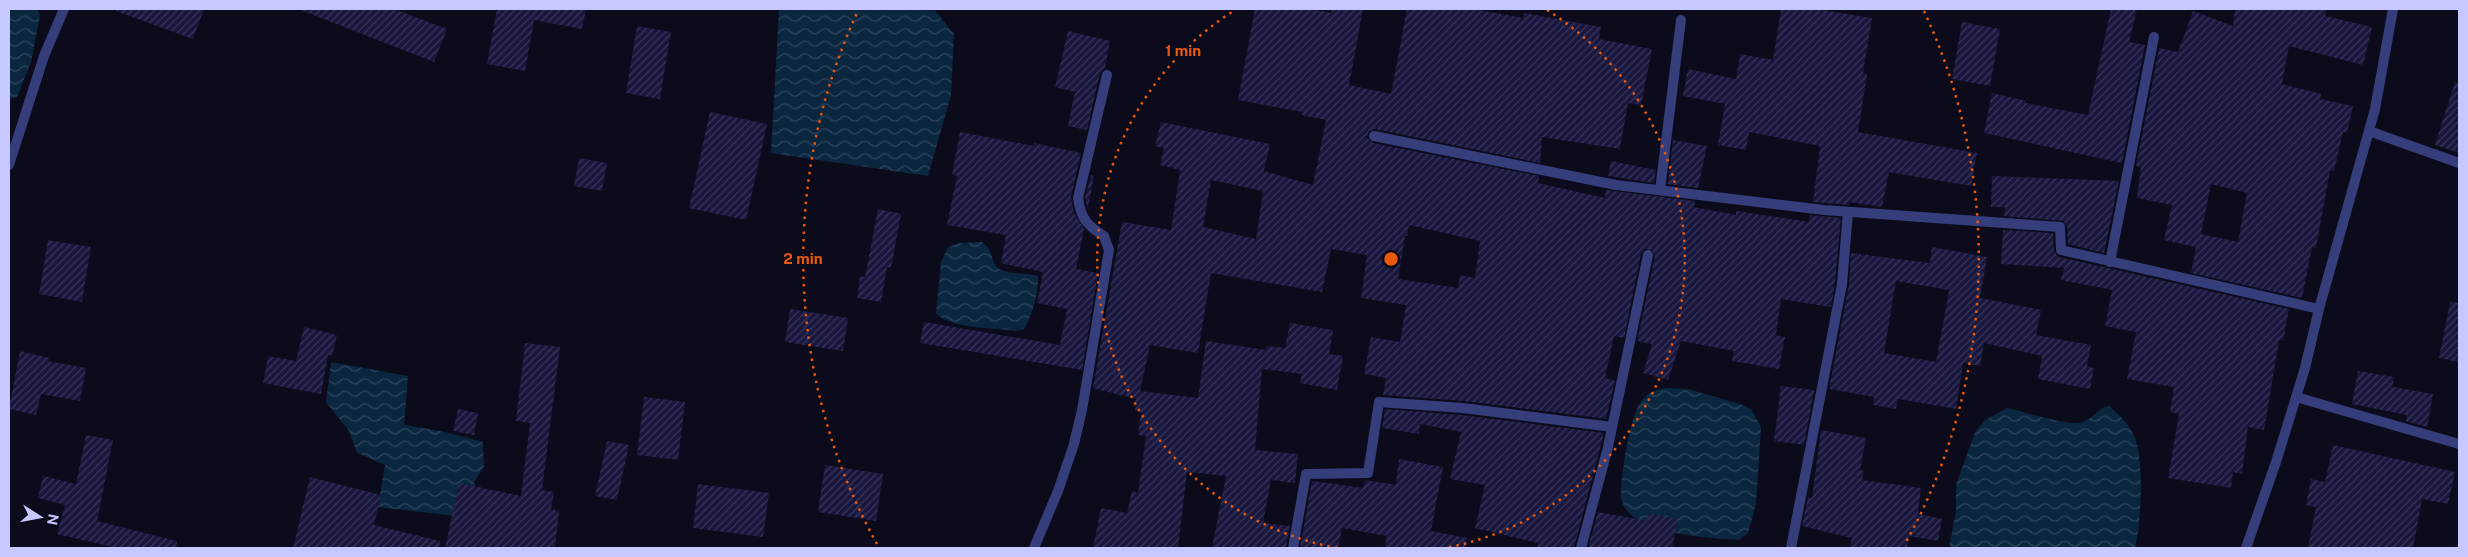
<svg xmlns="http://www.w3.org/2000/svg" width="2468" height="557" font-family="'Public Sans',sans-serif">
<defs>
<pattern id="water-waves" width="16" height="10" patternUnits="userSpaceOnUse" patternTransform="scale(1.25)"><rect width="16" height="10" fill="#0b2740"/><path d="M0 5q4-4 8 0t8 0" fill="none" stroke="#2d455d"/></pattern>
<pattern id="building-hatch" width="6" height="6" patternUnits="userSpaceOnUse" patternTransform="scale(1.25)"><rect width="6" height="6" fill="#19173d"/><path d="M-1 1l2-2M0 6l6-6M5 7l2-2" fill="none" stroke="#39375a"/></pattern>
</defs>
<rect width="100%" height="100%" fill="#0b0b1c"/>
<!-- water -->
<path fill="url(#water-waves)" d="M9 9H37L40 15 31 62 17 97 9 99Z
M779 9H934L954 34 951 95 928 176 771 153Z
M982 242C994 250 990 261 998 268 1005 274 1028 273 1038 276 1039 292 1032 315 1024 329L1015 331C991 327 956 330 936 314L941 262 948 247 959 243Z
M331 362 408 376 404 425 441 431 483 442 484 467 474 482 478 494 473 518 378 507 385 465 357 453 349 431 326 402Z
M1666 388 1688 389 1743 405 1751 409 1761 427 1756 504 1748 533 1739 540C1707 538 1653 535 1629 513 1625 509 1621 501 1621 496 1621 476 1629 421 1639 405 1645 394 1654 390 1666 388Z
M2109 406C2119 415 2129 423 2134 436 2145 459 2141 523 2135 548H1949L1956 511V485L1975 432 1985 420 2007 408C2025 412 2062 424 2078 423 2091 422 2097 408 2109 406Z"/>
<!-- building -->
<path fill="url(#building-hatch)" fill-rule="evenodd" d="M117 9H204L193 39 116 11Z
M298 9H394L447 29 434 62Z
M497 9H586L582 29 534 20 525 71 487 64Z
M1255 9H1311L1331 13 1332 9H1363L1349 85 1391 94 1407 9H1474L1523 18 1524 13 1601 27 1599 39 1652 49 1641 105 1628 103 1620 149 1542 137 1540 163 1375 129 1369 131 1367 138 1373 143 1539 176 1538 183 1605 198 1606 190 1695 201 1694 207 1736 215V211L1809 222 1810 215 1841 218 1835 283 1831 307 1781 299 1776 335 1785 337 1779 369 1732 361 1734 351 1681 341 1668 380 1643 373 1652 344 1637 341 1655 256 1652 250 1645 249 1641 254 1624 338 1614 336 1605 378 1615 381 1606 419 1464 401 1383 395 1386 378 1364 374 1371 337 1400 342 1406 305 1361 298 1367 255 1331 249 1322 292 1211 273 1198 353 1150 345 1140 391 1198 398 1206 341 1266 350 1267 346 1285 348 1290 323 1333 330 1329 354 1343 356 1337 390 1300 383 1302 374 1262 369 1255 450 1298 454 1295 483 1271 480 1263 523 1290 526 1286 548H1212L1226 476 1187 472 1178 548H1093L1101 508 1127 513 1132 491 1138 493 1146 436 1138 435 1141 412 1135 411 1136 399 1093 388 1122 222 1171 230 1180 170 1160 165 1164 148 1155 146 1161 122 1270 144 1264 171 1313 185 1326 120 1302 115V112L1238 100ZM1211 180 1263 191 1256 239 1203 227ZM1409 225 1480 241 1475 278 1460 275 1458 288 1398 279 1405 236H1407Z
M1781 9H1817L1872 18 1863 73 1867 74 1858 132 1977 153 1971 186 1889 172 1882 207 1849 202V205L1813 202 1820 146 1749 132 1746 150 1718 145 1725 104 1683 96 1688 69 1736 79 1740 54 1773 60Z
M2111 9H2137L2129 42 2145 45 2122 163 1984 133 1992 93 2026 101 2025 103 2088 115Z
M2235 9H2327L2325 16 2372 27 2363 65 2289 46 2282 84 2321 94 2320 99 2353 106 2347 133 2343 132 2334 171H2330L2316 248 2312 247 2302 298 2191 273 2196 247 2164 240 2172 205 2137 198 2141 167 2136 166 2159 48 2178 52 2193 11 2233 26ZM2211 184 2247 193 2238 242 2201 234Z
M1962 22 2000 29 1990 86 1952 79Z
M637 26 671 32 660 99 626 93Z
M1068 31 1110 41 1105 68 1100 73 1087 130 1068 126 1075 92 1055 87Z
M2455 82H2459V153L2435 145Z
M710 112 767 124 746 220 689 208Z
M960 132 1034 146V143L1081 153 1071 197 1074 213 1084 229 1076 269 1098 273 1082 370 920 343 924 322 1060 345 1067 309 1037 303 1043 272 1001 263 1006 235 947 225 957 176 952 175Z
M1673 140 1707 146 1698 188 1668 184Z
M579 158 607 163 602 191 574 186Z
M1611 161 1656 170 1654 183 1608 176Z
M1091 175 1094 176 1088 209 1085 198Z
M1992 176 2119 181 2104 253 2068 244 2067 226 2063 221 2004 216 2005 207H1991Z
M878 209 901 214 891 268 887 267 881 302 857 298 860 276 865 277Z
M2003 230 2053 233 2054 251 2059 257 2289 309 2283 341 2279 340 2264 430 2248 427 2242 474 2233 472 2231 488 2168 478 2179 414 2170 412 2174 387 2127 379 2136 332 2105 326 2112 290 2061 280 2064 268 2001 264Z
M48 240 91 247 82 302 39 294Z
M1932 247 1987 257 1980 298 2041 310 2036 335 2091 345 2087 366 2094 368 2090 389 2038 379 2042 356 1984 343 1980 366 1963 363 1956 409 1898 399 1896 409 1873 405 1874 397 1829 389 1849 285 1851 253 1930 263ZM1896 281 1949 290 1936 362 1884 353Z
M2450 302 2459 303V362L2439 358Z
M790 309 848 318 843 351 785 342Z
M304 327 337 335 332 356 328 355 321 394 263 383 268 356 296 361Z
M525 343 560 347 542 490 554 492 551 509 559 511 555 548H445L459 483 521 496 530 423 516 421Z
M20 351 49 358 48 361 86 368 80 401 41 394 36 415 9 409Z
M2358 371 2394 377 2392 387 2433 394 2427 427 2406 421 2407 415 2352 404Z
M1781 386 1814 390 1804 445 1774 441Z
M644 397 685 402 678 460 637 455Z
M458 409 478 413 474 435 453 431Z
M1385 409 1462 415 1604 433 1574 548H1537L1538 543 1475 528 1485 485 1450 479 1461 432 1420 424 1419 434 1382 428Z
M1821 430 1866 438 1860 470 1864 471 1862 480 1921 488 1918 514 1942 519 1938 541 1909 536 1907 548H1850L1852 538 1802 526 1808 497 1812 498Z
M86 435 113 440 97 521 177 541 176 548H117L57 534 65 505 38 498 43 476 76 484Z
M607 441 629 445 617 500 595 496Z
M2333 445 2455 472 2448 504 2422 499 2413 548H2308L2316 507 2306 505 2311 479 2325 482Z
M1399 459 1443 467 1431 531 1467 538 1466 548H1385L1387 536 1342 528 1338 548H1300L1312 481 1363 488 1365 480 1396 485Z
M825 465 883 474 876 521 818 512Z
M310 477 381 495 374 525 440 541 439 548H293Z
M698 484 769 493 763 537 693 528Z
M1598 512 1647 521 1649 513 1678 519 1672 548H1588Z"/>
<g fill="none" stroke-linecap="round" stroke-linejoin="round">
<!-- minor -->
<path stroke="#353d7b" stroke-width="10" d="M2369 131 2459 163
M1374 136 1616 185 1824 210 2060 227 2061 250 2319 309
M9 165 44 56 64 9
M1660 190 1681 20
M2110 262 2154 37
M2296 397 2459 444
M1034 548 1058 491 1074 444 1082 410 1109 250 1104 236C1086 225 1081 218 1078 198L1107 75
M1293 548 1306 474 1368 473 1379 402 1463 408 1612 427
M1581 548 1608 447 1648 255
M1791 548 1842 284 1848 212
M2246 548 2276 462 2305 368 2319 309 2375 109 2393 9"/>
</g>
<!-- distance rings -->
<g fill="none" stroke="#e8590c" stroke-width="2.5" stroke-dasharray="2.5 5">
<path d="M1337 548A294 294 0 0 1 1235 10M1547 10A294 294 0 0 1 1445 548"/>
<path d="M877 544A588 588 0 0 1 858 11M1924 11A588 588 0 0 1 1905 544"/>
</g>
<circle cx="1391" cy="259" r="8" fill="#e8590c" stroke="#0b0b1c" stroke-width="2.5"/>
<g font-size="15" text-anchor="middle" font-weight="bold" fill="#e8590c" stroke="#0b0b1c" stroke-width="4" stroke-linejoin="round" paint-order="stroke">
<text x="1183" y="56">1 min</text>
<text x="803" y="264">2 min</text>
</g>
<!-- border -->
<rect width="2468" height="557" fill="none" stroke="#c6c8ff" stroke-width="20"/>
<!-- north arrow -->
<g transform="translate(40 517) rotate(101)" stroke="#0b0b1c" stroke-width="4" paint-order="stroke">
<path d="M0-4L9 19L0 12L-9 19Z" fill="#c6c8ff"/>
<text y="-8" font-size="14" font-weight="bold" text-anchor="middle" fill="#c6c8ff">N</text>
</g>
</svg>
